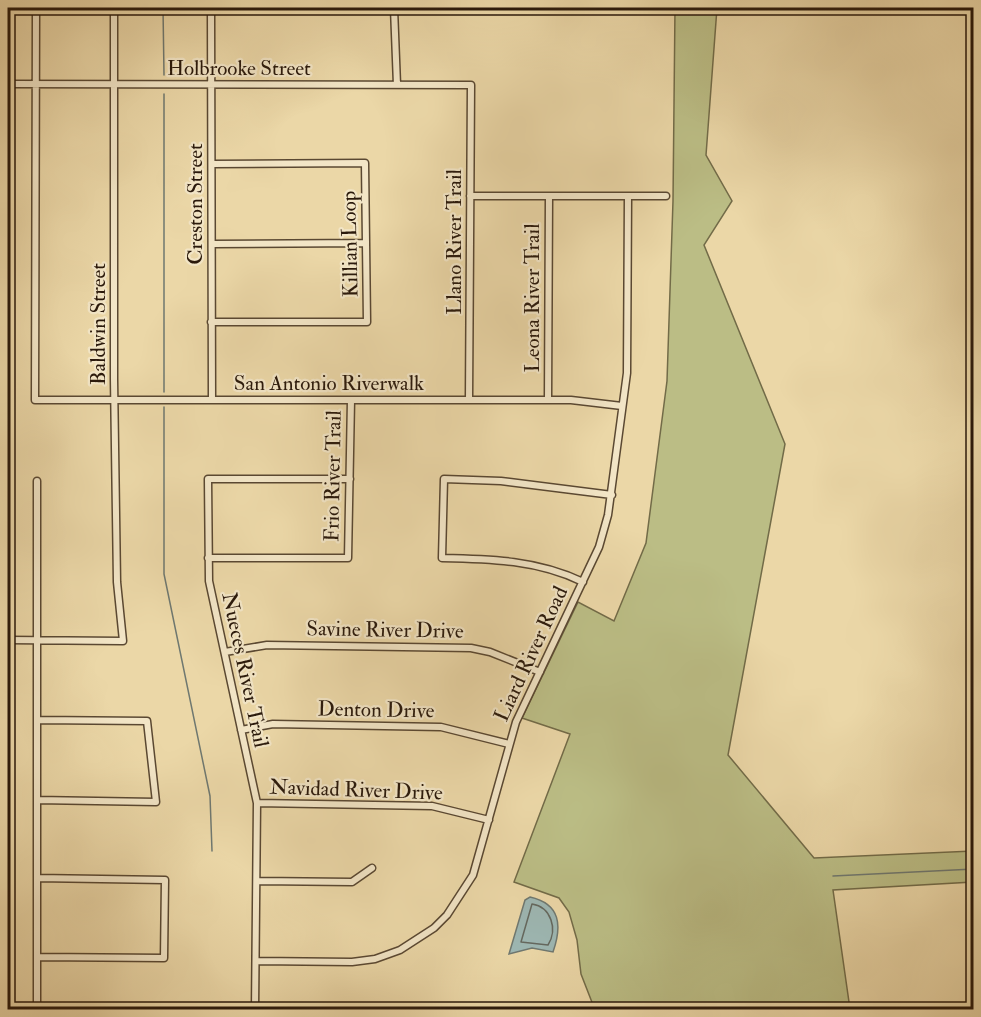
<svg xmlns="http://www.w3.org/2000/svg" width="981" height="1017" font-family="'IM FELL Double Pica',serif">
<rect width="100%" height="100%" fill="#ebd7a7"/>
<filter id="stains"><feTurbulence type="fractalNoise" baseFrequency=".00333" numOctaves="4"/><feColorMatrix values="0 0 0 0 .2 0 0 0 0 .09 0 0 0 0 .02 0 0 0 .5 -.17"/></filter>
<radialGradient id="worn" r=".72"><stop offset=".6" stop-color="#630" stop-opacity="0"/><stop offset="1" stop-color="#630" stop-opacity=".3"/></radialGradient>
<!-- green -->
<path fill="#bbbd85" stroke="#726b48" stroke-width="1.5" d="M675 8H717L706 155 732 201 704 245 785 444 728 755 814 858 973 851V882L833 890 850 1009 595 1010 581 974 577 940 569 912 559 898 514 882 570 734 522 718 578 602 614 621 646 543 667 381 673 201Z"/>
<!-- water -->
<path fill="#9db7b3" stroke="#6f7870" stroke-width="1.5" d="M530 897C561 904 562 926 553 952L532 948 509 954 525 900Z"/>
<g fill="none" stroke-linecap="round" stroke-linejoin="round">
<!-- shore -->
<path stroke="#64685f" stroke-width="1.5" d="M532 904C551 907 558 929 548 945L521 942Z"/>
<!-- stream -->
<path stroke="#6f7870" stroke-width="1.5" d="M163 8 164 75
M164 94V392
M164 407V574L210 796 212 851
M833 876 974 869"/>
<defs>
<path id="minor" d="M36 8 35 400H571L622 406
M211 8 212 400
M394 8 397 85
M8 84 471 85 469 400
M470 196H666
M213 244 366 243
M211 322H367L365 163 212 164
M548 400 549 196
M37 481V1010
M208 558H348L351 400
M583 582C538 560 491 559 442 558L444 479 501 481 612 495
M8 640 123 641 117 582 114 379V8
M225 652 267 645 471 648 490 652 540 672
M241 730 273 724 441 727 509 744
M37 800 156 802 147 721 38 720
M257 803 432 806 489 820
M37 878 165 880 164 958 38 957
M258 881 352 882 372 868
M257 961 352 962 375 959 400 950 434 928 447 915 473 875 516 722 599 547 608 515 627 373 628 196
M255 1010 257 803 209 581 208 479H350"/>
</defs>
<!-- minor casing -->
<use href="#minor" stroke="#5a4832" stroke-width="9"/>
<!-- minor -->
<use href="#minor" stroke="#f2e5c6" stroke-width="6"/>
</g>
<g text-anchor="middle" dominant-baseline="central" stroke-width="4.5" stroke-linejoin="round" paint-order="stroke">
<!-- street labels -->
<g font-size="21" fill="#2a190b" stroke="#f2e5c6">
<text x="239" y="68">Holbrooke Street</text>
<text transform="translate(195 204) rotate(-90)">Creston Street</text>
<text transform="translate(454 242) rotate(-90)">Llano River Trail</text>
<text transform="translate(350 244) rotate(-91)">Killian Loop</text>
<text transform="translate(532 298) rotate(-90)">Leona River Trail</text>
<text transform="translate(98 324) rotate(-90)">Baldwin Street</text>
<text x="329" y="383">San Antonio Riverwalk</text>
<text transform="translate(333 476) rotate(-89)">Frio River Trail</text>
<text transform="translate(385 630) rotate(1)">Savine River Drive</text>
<text transform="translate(531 654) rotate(-65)">Liard River Road</text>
<text transform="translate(245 670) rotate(78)">Nueces River Trail</text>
<text transform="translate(376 710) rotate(1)">Denton Drive</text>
<text transform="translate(356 790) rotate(2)">Navidad River Drive</text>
</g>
</g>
<!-- margin -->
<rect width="981" height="1017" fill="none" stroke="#ebd7a7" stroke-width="30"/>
<rect x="9" y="9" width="963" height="999" fill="none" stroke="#2a190b" stroke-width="3"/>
<rect x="15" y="15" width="951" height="987" fill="none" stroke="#2a190b" stroke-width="1.5"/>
<rect width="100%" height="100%" filter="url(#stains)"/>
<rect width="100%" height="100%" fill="url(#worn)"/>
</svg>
